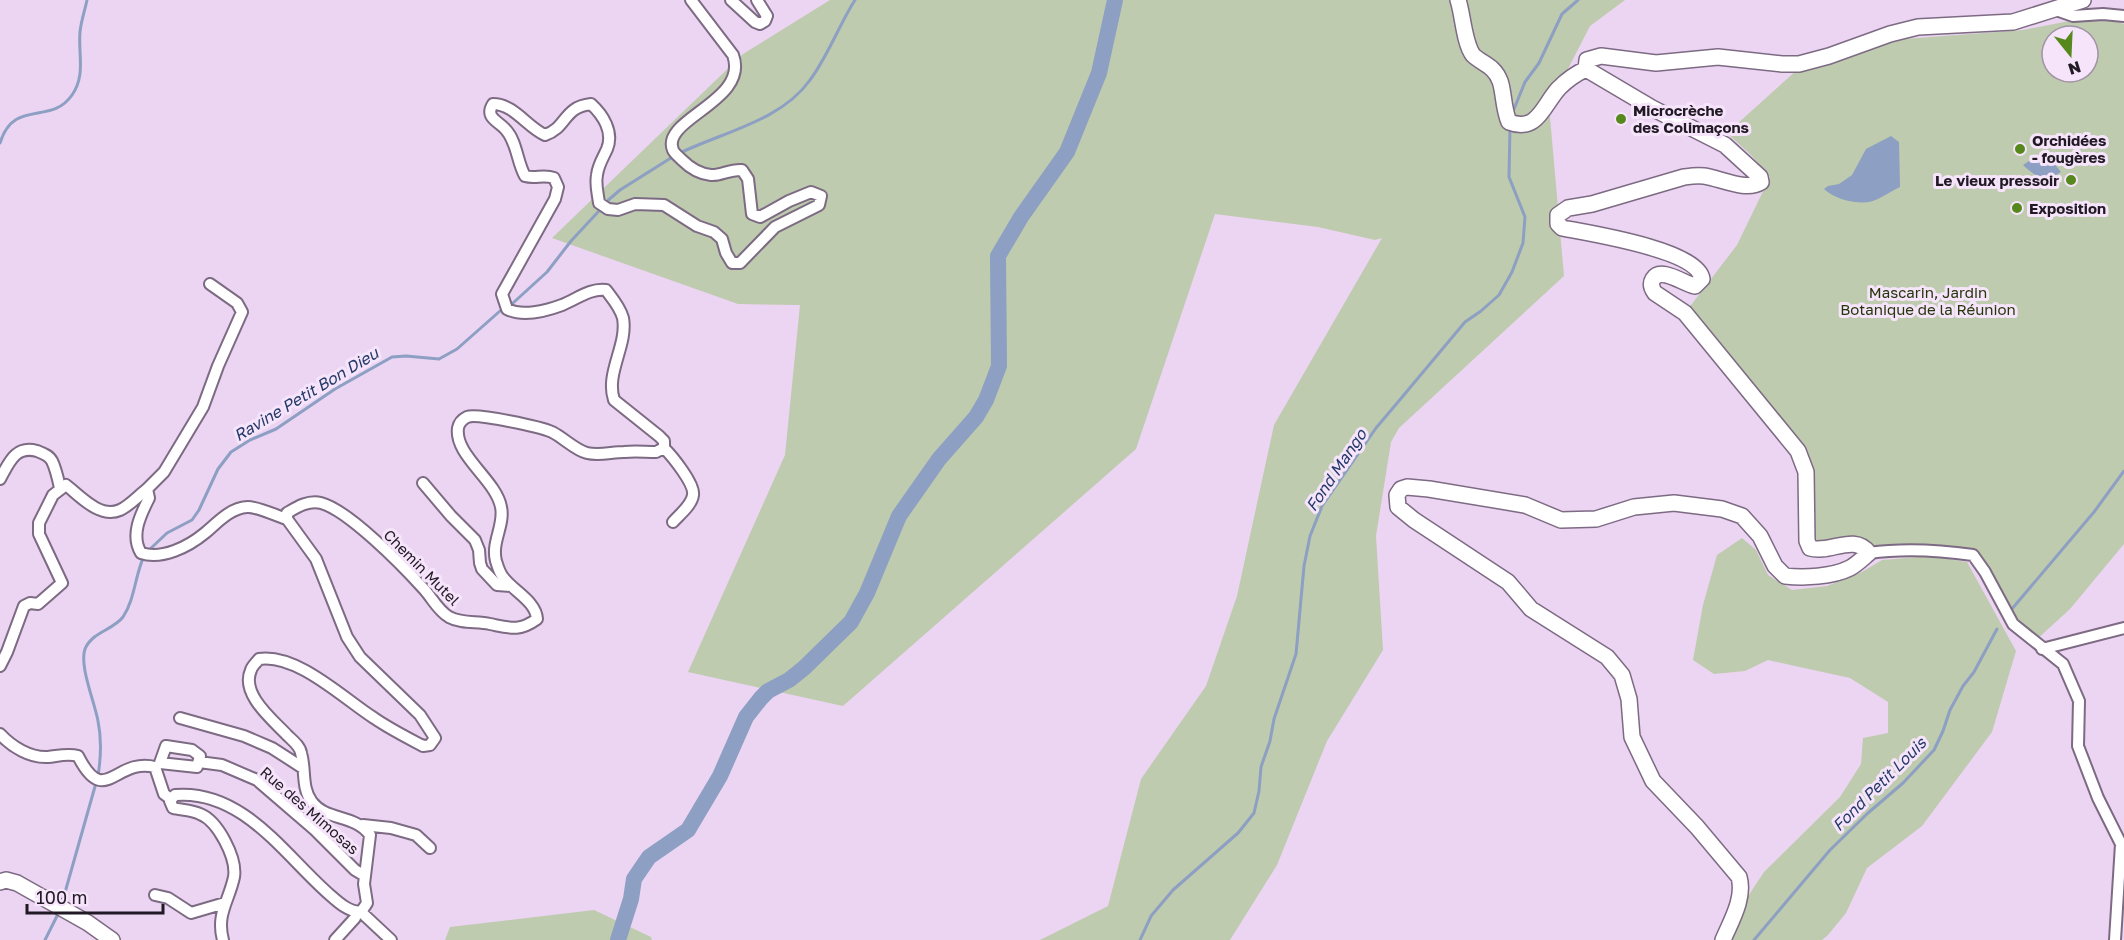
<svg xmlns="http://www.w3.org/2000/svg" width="2124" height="940" font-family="'Golos Text',sans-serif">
<rect width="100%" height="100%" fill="#ebd5f2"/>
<!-- green -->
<path fill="#becbaf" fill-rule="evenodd" d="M830 0H1625L1590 26 1549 106 1564 276 1399 428 1391 442 1376 536 1383 650 1327 741 1277 865 1230 940H1040L1108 906 1141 779 1206 686 1237 596 1274 425 1382 238 1375 240 1318 227 1215 214 1136 449 843 706 688 672 785 455 800 305 738 304 552 238 743 54Z
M2090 17 2116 21 2124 24V544L2070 609 2035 641 2013 624 1973 555 1810 548 1806 472 1685 313 1737 245 1770 177 1751 155 1727 133 1797 70 1904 39 2023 30ZM2052 36H2088V72H2052Z
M1742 538 1756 550 1768 575 1792 590 1827 586 1862 572 1882 560 1930 556 1967 562 2016 651 1992 732 1922 826 1867 868 1846 913 1828 935 1822 940H1719L1764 872 1840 797 1861 764 1863 738 1888 733V702L1850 678 1768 660 1745 671 1714 674 1693 660 1703 605 1717 555Z
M594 910 651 937 652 940H445L450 927Z"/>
<!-- water -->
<path fill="#8d9fc2" d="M1891 136 1899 142 1900 187C1891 191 1879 200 1869 202 1854 204 1835 199 1824 189L1828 186 1839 184 1852 175 1866 149Z
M2044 151 2061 172C2046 182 2035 177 2023 165Z"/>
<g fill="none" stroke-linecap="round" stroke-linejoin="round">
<!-- stream -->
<path stroke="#8d9fc2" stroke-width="3" d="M1514 109 1525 82 1539 63 1562 14 1578 0
M0 143C14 98 51 126 72 95 86 75 78 54 80 32 81 21 85 10 87 0
M680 153C723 132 781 121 810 80 828 56 839 25 855 0
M606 202 620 190 674 156
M513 303 547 272 571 241 598 212
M148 551 167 533 192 520 199 510 218 469 231 452 250 440 276 429 335 389 392 357 406 356 439 359 457 349 500 311
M2011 610 2094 512 2124 471
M98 776C101 757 102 740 98 721 95 703 79 666 85 649 92 632 113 630 123 617 135 599 135 575 144 556
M62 903 96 783
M45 940 59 912
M1140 940 1151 916 1173 890 1238 833 1254 813 1259 791 1261 767 1270 741 1274 719 1296 654 1304 566 1310 536 1322 506 1376 428 1398 402 1465 322 1481 311 1499 295 1512 272 1523 243 1525 217 1509 177 1510 126
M1754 940 1830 850 1868 813 1903 783 1934 750 1943 731 1950 710 1963 686 1974 672 1997 629"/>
<!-- river -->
<path stroke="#8d9fc2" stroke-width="16" d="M618 940 631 899 634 879 649 857 688 830 720 776 746 717 761 698 768 691 789 680 804 668 851 622 867 593 899 516 939 459 976 417 986 400 999 366 998 256 1021 217 1067 152 1099 73 1115 0"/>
<defs>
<path id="minor" d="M731 0 755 22 760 24 765 21 767 16 757 0
M2056 10 2073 16 2103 14 2124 16
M210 284 237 303 242 312 218 366 203 407 164 472 147 489 149 498C141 514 130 535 141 553 162 560 188 547 205 533 217 523 230 508 247 507 256 506 277 516 287 519
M664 448C672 456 695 484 693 495 692 505 679 515 673 522
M0 479C9 463 15 445 37 451 42 453 49 455 52 461 56 469 58 479 60 488
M423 483 451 516 475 540 479 550 480 563 482 569 497 585 511 586
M1869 553C1904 548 1938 550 1973 555L1985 572 2013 624 2063 664 2079 701 2078 746 2098 798 2121 844 2115 940
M2042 649 2124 628
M0 666 7 652 24 606 30 603 38 604 62 583 39 534V523L53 495 66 485C80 496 100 519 120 510 129 506 138 496 147 489
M180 718 244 736 272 748 303 768
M0 734C12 747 30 758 48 757 58 756 68 753 78 756 105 809 115 757 155 767L164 794 171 799
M166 746 192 750 200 756 197 767 160 763Z
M199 762 222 765 257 780 315 830 355 870 365 876
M363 825 391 828 416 835 430 848
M155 895 168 898 191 913 225 903
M361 912 391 940
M223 940C216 914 229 901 234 877 237 858 218 821 200 814 192 810 181 810 173 808L170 801 175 795C243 789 285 856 330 895 339 903 349 912 361 912L367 903 364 884 370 835C355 814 326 821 312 802 301 788 306 769 301 753 300 746 292 740 287 735 273 720 240 694 251 670 252 666 257 662 259 659 297 653 344 699 374 718 390 729 406 737 423 746L430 745 435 738 420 715 360 657 347 637 316 559 287 519V513C297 507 308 500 321 503 348 510 402 565 422 587 432 597 437 610 449 617 462 624 476 621 490 624 510 628 519 632 537 619 536 601 513 591 503 577 499 572 498 567 496 561 491 542 505 525 501 507 496 480 454 455 458 428 459 423 463 419 467 417 477 413 541 427 552 432 564 438 575 450 587 453 599 456 612 452 624 452 635 451 645 452 656 452L664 448V441L659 436 614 400C605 373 628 345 623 318 620 307 612 298 606 290 590 288 577 299 562 305 546 311 522 317 507 309L502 294 555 199 558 187 554 178C544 174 535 179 525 176 517 162 517 142 506 130 499 121 484 118 493 104 514 104 527 127 545 135 567 128 563 107 591 104 603 115 614 132 607 149 603 158 598 165 597 175 595 185 598 194 599 203L608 209 618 210 635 204 664 205 697 226 714 232 722 239 726 253 732 263H740L775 227 819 205 821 196 811 192 789 201 760 217 752 214 748 179 742 170C730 169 720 176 711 175 700 174 689 167 682 160 679 157 674 153 673 150 660 119 750 101 733 55L691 0
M335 940 355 918 356 912"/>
<path id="secondary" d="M1458 0C1463 15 1464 43 1473 55 1482 64 1494 65 1500 81 1504 92 1503 108 1509 122 1538 133 1543 105 1559 88 1567 80 1575 74 1586 69
M1586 69 1652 108 1725 145 1760 177 1761 182C1746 192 1720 178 1704 176 1697 175 1691 176 1684 177L1592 204 1568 208 1558 215V224L1562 228C1588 233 1698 250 1702 279L1695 286C1684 284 1661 266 1653 279 1650 284 1652 289 1655 293L1685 313 1798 451 1806 472 1807 541 1810 548C1830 554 1854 533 1869 553 1863 558 1857 564 1850 568 1832 577 1804 578 1785 576L1775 566 1760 536 1742 516 1722 509 1674 503 1634 507 1596 519 1561 520 1525 505 1429 489 1407 487 1401 489 1397 495 1398 507 1414 520 1508 582 1531 609 1607 657 1622 675 1629 699 1632 737 1653 781 1697 827 1739 877C1745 898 1731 921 1723 940
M1586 69 1587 60 1601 56 1656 63 1718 57 1782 64H1799L1829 56 1890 34 1918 27 2013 22 2083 0
M0 882 6 880 17 883 88 923 112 940"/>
</defs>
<!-- minor casing -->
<use href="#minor" stroke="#7d6a83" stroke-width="14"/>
<!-- secondary casing -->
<use href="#secondary" stroke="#7d6a83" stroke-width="18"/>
<!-- minor -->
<use href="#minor" stroke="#fff" stroke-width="10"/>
<!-- secondary -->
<use href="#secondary" stroke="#fff" stroke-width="15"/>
</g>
<!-- markers -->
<g fill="#56881c" stroke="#f6e4fb" stroke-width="2">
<circle cx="1621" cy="119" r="6"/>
<circle cx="2020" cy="149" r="6"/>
<circle cx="2071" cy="180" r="6"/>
<circle cx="2017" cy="208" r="6"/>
</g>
<g text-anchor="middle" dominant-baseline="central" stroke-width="6" stroke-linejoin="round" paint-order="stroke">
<!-- poi labels -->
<g font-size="15" font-weight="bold" fill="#211a24" stroke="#f6e4fb" text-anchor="start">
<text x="1633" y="110">Microcrèche<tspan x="1633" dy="17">des Colimaçons</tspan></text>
<text x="2032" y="140">Orchidées<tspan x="2032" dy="17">- fougères</tspan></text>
<text x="2059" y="180" text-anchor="end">Le vieux pressoir</text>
<text x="2029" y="208">Exposition</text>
</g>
<!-- park labels -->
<g font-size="15" fill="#25360a" stroke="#f6e4fb">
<text x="1928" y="292">Mascarin, Jardin<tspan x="1928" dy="17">Botanique de la Réunion</tspan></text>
</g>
<!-- street labels -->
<g font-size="15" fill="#211a24" stroke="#f6e4fb">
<text transform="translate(422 567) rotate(45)">Chemin Mutel</text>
<text transform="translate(310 810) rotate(41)">Rue des Mimosas</text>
</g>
<!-- water labels -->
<g font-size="16" font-style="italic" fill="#233a68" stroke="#f6e4fb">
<text transform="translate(306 394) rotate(-31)">Ravine Petit Bon Dieu</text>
<text transform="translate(1336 470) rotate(-56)">Fond Mango</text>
<text transform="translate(1879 784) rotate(-45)">Fond Petit Louis</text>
</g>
</g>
<!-- north arrow -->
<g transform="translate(2070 54) rotate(162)"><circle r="28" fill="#f6e4fb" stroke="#a193a5" stroke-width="1.5"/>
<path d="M0-4.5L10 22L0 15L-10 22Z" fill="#56881c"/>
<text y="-9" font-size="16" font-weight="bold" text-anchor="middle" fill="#211a24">N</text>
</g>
<!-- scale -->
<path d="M27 904v9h136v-9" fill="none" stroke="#211a24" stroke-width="3"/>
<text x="36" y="904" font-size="18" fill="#211a24" stroke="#f6e4fb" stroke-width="4.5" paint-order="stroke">100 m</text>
</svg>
